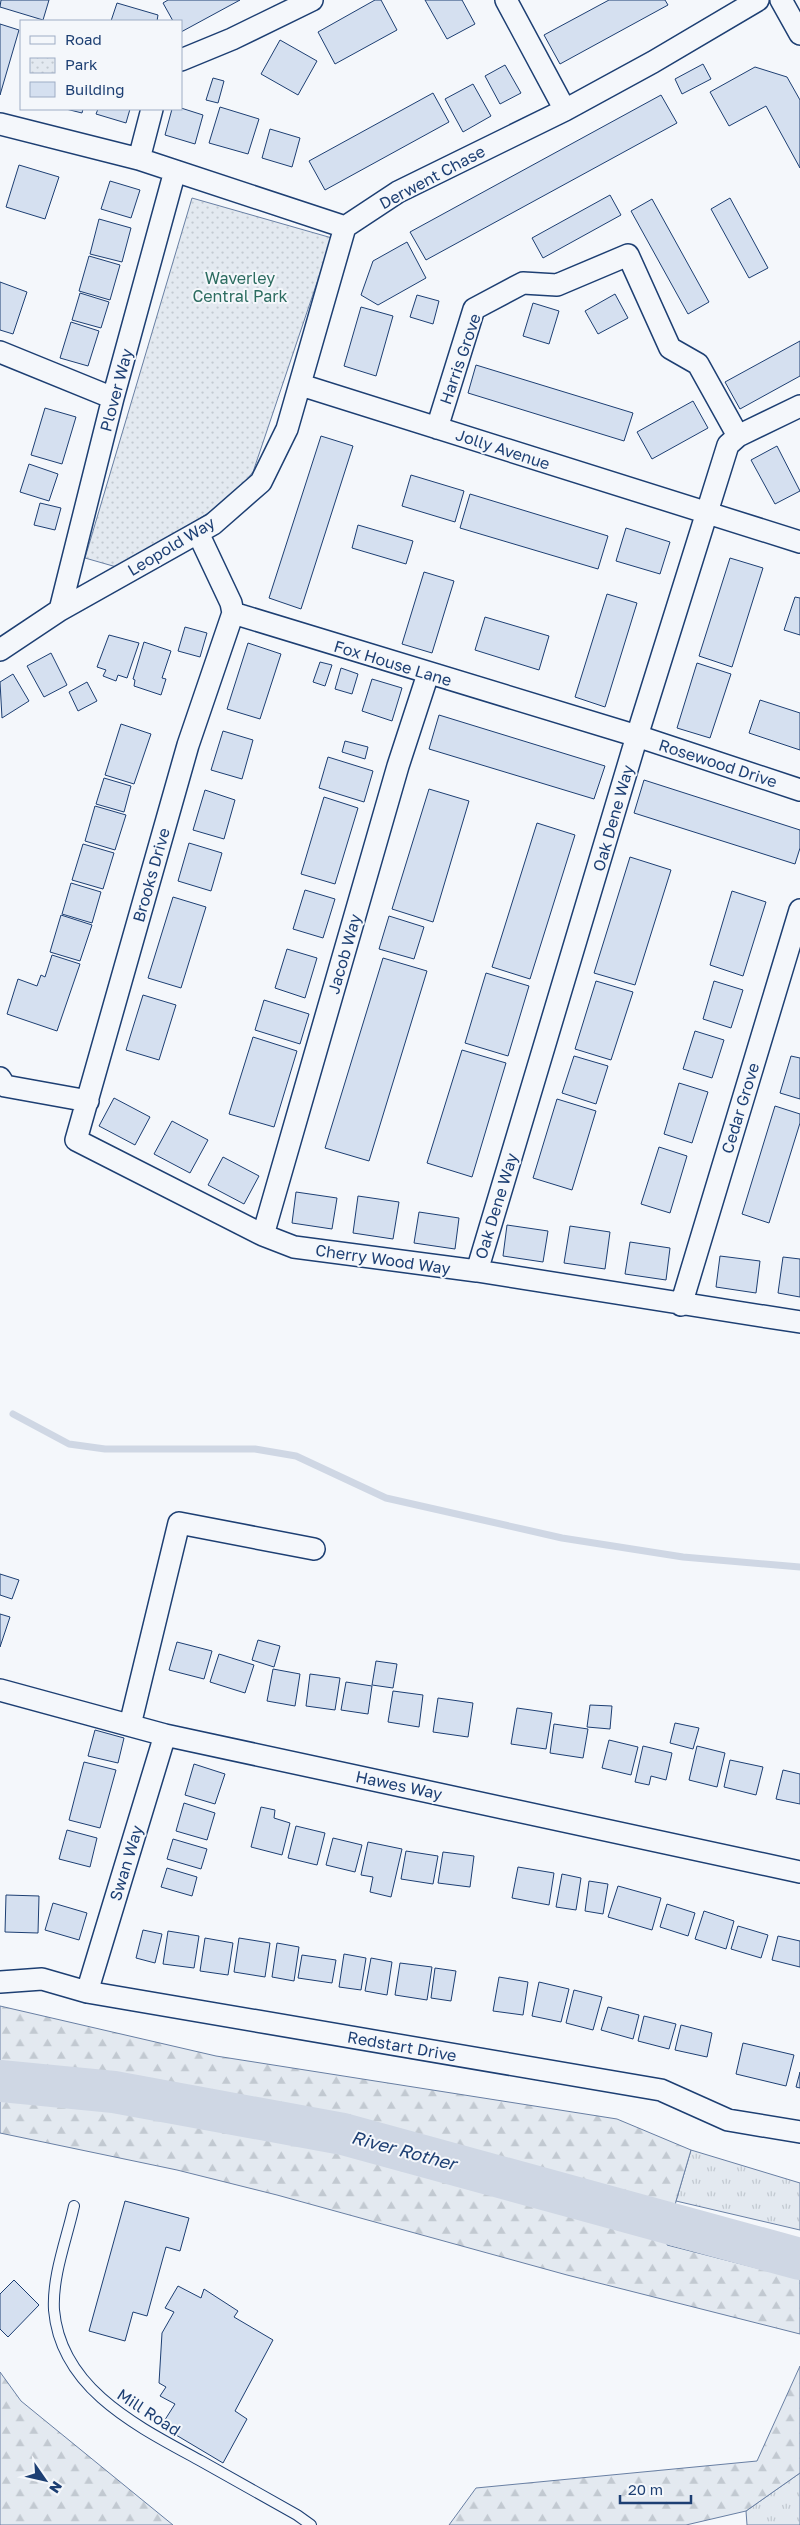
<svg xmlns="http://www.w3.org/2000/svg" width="800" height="2525" font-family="'Golos Text',sans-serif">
<defs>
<pattern id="grass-tufts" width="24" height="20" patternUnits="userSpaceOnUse" patternTransform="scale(1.25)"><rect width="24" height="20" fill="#e3e9f0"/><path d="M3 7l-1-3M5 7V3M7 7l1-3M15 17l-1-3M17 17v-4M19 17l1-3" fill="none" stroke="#c2c9d1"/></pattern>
<pattern id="forest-firs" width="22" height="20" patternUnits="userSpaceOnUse" patternTransform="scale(1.25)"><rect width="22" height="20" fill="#e3e9f0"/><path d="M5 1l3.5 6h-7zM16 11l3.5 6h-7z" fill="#c2c9d1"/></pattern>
<pattern id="park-dots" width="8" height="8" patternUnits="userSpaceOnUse" patternTransform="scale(1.25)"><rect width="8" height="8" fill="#e3e9f0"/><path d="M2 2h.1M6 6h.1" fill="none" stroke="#c2c9d1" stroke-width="1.8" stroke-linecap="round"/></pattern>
</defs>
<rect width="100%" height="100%" fill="#f4f7fb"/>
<!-- grass -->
<path fill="url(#grass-tufts)" stroke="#687fa3" d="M691 2150 800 2183V2230L676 2201Z
M800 2473V2525H747L746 2511Z"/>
<!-- forest -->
<path fill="url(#forest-firs)" stroke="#687fa3" d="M0 2006 216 2056 617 2119 691 2150 676 2201 667 2245 800 2279V2334L567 2275 277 2195 177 2170 0 2133Z
M800 2366V2473L746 2511 686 2525H449L476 2488 757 2461Z
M0 2372 21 2401 173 2525H0Z"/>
<!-- park -->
<path fill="url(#park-dots)" stroke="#687fa3" d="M192 198 332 238 253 472 229 500 120 568 85 558Z"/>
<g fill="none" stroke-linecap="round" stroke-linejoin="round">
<!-- stream -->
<path stroke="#cfd7e4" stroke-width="7" d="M13 1414 69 1444 105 1449H255L296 1456 386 1498 562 1538 683 1557 800 1567"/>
<!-- river -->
<path stroke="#cfd7e4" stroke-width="42" d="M0 2081 114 2092 343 2134 800 2259"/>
</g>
<!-- building -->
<path fill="#d5e0f0" stroke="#1d3f73" d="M1 0H49L43 20 0 7Z
M168 0H240L181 32V21H173L163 3Z
M375 0H381L397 30 335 64 318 32Z
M425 0H462L475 24 447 39Z
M609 0H665L668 5 560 64 544 35Z
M117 3 158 15 157 21H111Z
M0 24 19 30 0 95Z
M280 40 317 61 298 95 261 74Z
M703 64 711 79 682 94 675 79Z
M505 65 521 93 500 104 485 76Z
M755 67 787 77 800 100V168L766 106 729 126 710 92Z
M213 78 224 81 218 103 206 100Z
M473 84 491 116 463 132 445 99Z
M433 93 449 122 325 190 309 161Z
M661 95 677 123 426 260 410 232Z
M220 107 259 119 248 154 209 143Z
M181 108 203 115 195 144 165 135 172 109Z
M66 109H83L82 113Z
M98 109H130L126 123 96 114Z
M270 129 300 138 292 167 262 158Z
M19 165 59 177 45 219 6 207Z
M110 181 140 190 131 218 101 209Z
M610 195 621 215 543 258 532 238Z
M730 198 768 268 749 278 711 209Z
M652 199 709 302 688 314 631 211Z
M99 219 131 228 122 262 90 254Z
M407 242 426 278 378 305 361 295 373 261Z
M89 256 120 265 110 300 79 291Z
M0 282 27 292 13 334 0 330Z
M80 293 109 302 101 328 72 320Z
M615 294 628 318 598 334 585 311Z
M417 295 439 301 433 324 410 317Z
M533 303 559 311 549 344 523 336Z
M361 307 393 316 376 376 344 366Z
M71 322 99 331 88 366 60 358Z
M800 341V376L740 409 725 382Z
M476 365 633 413 624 441 468 393Z
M693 401 708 428 652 459 637 432Z
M45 408 76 417 62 464 31 455Z
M321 436 353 446 301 609 269 598Z
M777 446 800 491 775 504 751 460Z
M29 464 58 474 49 501 20 492Z
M411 475 464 491 455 522 402 506Z
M470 494 608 536 598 569 460 528Z
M40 503 61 508 55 530 34 525Z
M358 525 413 541 406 564 352 548Z
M626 528 670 542 660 574 616 561Z
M730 558 763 568 732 667 699 656Z
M424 572 454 581 432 653 402 644Z
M607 594 637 603 605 707 575 697Z
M795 597 800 598V635L784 630Z
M485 617 549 636 539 670 475 650Z
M185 627 207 633 200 657 178 651Z
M109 635 139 643 127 678 118 675 116 681 103 676 106 670 97 667Z
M144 642 171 651 162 678 166 679 161 695 134 686 135 680 133 679Z
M248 643 281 654 260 719 227 709Z
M51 653 67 685 44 697 27 666Z
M320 662 332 665 325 686 313 682Z
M697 663 731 674 710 738 677 728Z
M341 668 358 674 352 694 335 689Z
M13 674 29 701 2 718 0 682Z
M372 679 402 688 392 721 362 711Z
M87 682 97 701 78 711 69 692Z
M760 700 800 713V750L749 733Z
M439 715 605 766 594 799 429 749Z
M121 724 151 734 134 784 105 775Z
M223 731 253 740 242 779 211 770Z
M345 741 368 747 365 759 342 752Z
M328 757 373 771 364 802 319 788Z
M104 778 131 786 124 812 96 804Z
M644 780 800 830V848L795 864 634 813Z
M429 789 469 801 433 922 392 909Z
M205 790 235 800 224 839 193 830Z
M324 797 358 808 335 884 301 874Z
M95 806 126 815 115 850 85 841Z
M537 823 575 835 530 979 492 967Z
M189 843 222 853 211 891 178 881Z
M83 844 114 853 103 889 72 880Z
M630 857 671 870 635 985 594 973Z
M71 883 101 892 92 923 62 914Z
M305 890 335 899 323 938 293 929Z
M732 891 766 902 743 976 710 965Z
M173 897 206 907 181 988 148 978Z
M61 915 92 925 80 961 50 952Z
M389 916 424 927 414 959 379 949Z
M287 949 317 958 305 998 275 988Z
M52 955 80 964 57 1031 7 1014 18 979 37 986 41 975 45 977Z
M383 958 427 971 369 1161 325 1148Z
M486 973 529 986 508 1056 465 1043Z
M596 981 633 992 611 1060 575 1049Z
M714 981 743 990 731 1028 703 1019Z
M143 995 176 1005 159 1060 126 1050Z
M264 1000 309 1014 300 1044 255 1030Z
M695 1031 724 1040 712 1078 683 1069Z
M253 1037 297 1051 274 1127 229 1114Z
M462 1050 506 1063 472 1177 427 1163Z
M574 1056 608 1066 596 1104 562 1093Z
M791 1056 800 1058V1099L780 1093Z
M679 1083 708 1092 692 1143 664 1134Z
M114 1098 150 1117 135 1145 99 1126Z
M557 1099 596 1111 572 1190 533 1178Z
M775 1106 800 1114V1123L769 1223 742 1214Z
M172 1121 208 1140 190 1173 154 1154Z
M659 1147 687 1156 670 1213 641 1204Z
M223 1157 259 1176 244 1204 208 1185Z
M296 1192 337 1198 332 1229 292 1223Z
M358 1196 399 1202 393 1239 353 1233Z
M419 1212 459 1218 455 1249 414 1243Z
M507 1225 548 1231 543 1262 503 1256Z
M570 1226 610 1232 605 1269 564 1263Z
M630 1242 670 1248 666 1280 625 1274Z
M720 1256 760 1261 756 1293 716 1287Z
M783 1257 800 1259V1297L778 1293Z
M0 1574 19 1580 12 1599 0 1595Z
M0 1614 10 1617 0 1647Z
M258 1640 280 1646 274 1667 252 1660Z
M177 1642 212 1651 204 1679 169 1670Z
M219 1654 254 1665 245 1693 210 1682Z
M376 1661 397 1664 393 1688 372 1685Z
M273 1669 300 1674 295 1706 267 1701Z
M310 1674 340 1678 335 1710 306 1706Z
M346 1682 372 1686 368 1714 341 1710Z
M393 1691 423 1695 419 1727 388 1722Z
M438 1698 473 1703 468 1737 433 1732Z
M590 1705 612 1706 610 1729 587 1727Z
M517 1708 552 1713 546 1749 511 1744Z
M675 1723 699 1728 693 1749 670 1743Z
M554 1724 588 1729 583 1758 550 1753Z
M95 1730 124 1738 118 1763 88 1756Z
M609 1740 638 1747 631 1775 602 1768Z
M643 1746 672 1753 666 1780 651 1776 649 1785 635 1782Z
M697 1746 725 1753 717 1787 689 1780Z
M730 1760 763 1767 756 1795 724 1787Z
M84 1762 116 1770 100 1828 69 1820Z
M194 1764 225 1774 215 1804 185 1795Z
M783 1770 800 1774V1804L776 1799Z
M184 1803 215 1813 207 1840 176 1831Z
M261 1807 275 1810 274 1818 290 1823 282 1855 251 1847Z
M296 1826 325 1833 317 1865 288 1858Z
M67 1830 97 1838 90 1867 59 1859Z
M333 1838 362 1845 355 1872 326 1865Z
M173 1839 207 1849 201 1869 167 1859Z
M368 1842 402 1849 391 1897 370 1892 373 1877 361 1875Z
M406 1851 438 1856 433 1884 401 1879Z
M443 1852 474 1856 470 1887 438 1883Z
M518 1867 554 1873 549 1905 512 1898Z
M167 1868 197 1877 192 1896 161 1887Z
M562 1874 581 1878 576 1910 556 1907Z
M589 1881 608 1884 603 1914 585 1911Z
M618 1886 661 1898 652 1930 608 1917Z
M6 1895 39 1896 38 1933 5 1932Z
M53 1903 87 1913 79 1940 45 1930Z
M667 1904 695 1913 688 1936 660 1927Z
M704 1911 734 1921 726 1949 695 1939Z
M738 1926 768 1935 761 1958 731 1949Z
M143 1930 162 1934 155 1963 136 1958Z
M168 1931 199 1936 194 1968 163 1964Z
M778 1936 800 1941V1967L772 1960Z
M205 1938 233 1943 228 1975 200 1971Z
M239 1938 270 1943 265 1977 234 1972Z
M277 1943 299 1947 294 1981 272 1977Z
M344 1954 366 1958 361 1990 339 1987Z
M302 1955 336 1960 332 1983 298 1978Z
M371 1958 392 1962 387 1995 365 1991Z
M400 1963 432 1967 427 2000 395 1995Z
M435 1968 456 1971 451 2001 431 1998Z
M499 1977 528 1982 523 2015 493 2011Z
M539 1982 569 1989 561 2022 532 2016Z
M574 1990 602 1997 593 2030 566 2023Z
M608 2007 639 2015 633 2039 601 2030Z
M644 2016 676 2024 669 2049 638 2041Z
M681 2025 712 2033 707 2057 675 2050Z
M743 2043 794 2055 786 2086 736 2074Z
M800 2072V2088L796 2087Z
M125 2201 189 2218 180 2251 166 2247 147 2316 133 2312 125 2341 89 2331Z
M14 2280 39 2305 8 2337 0 2329V2294Z
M178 2286 201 2298 204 2289 238 2311 234 2317 273 2340 235 2411 247 2419 223 2463 161 2426 175 2404 160 2396 166 2387 159 2383 162 2333 174 2312 165 2308Z"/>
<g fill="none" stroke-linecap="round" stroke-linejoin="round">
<defs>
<path id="lane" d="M74 2206C67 2238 52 2276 54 2310 61 2390 139 2427 201 2461 233 2479 265 2497 297 2515L311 2525"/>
<path id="street" d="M506 0 565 110
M781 0 800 34
M181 60 232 39 312 0
M0 124 139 159 345 227 398 192 565 110 653 62 758 0
M139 159 152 109
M0 352 113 398
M301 385 800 542
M437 428 474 309 523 283 557 285 628 255 670 348 698 364 738 436
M198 533 231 603 233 613 637 736 800 790
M60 610 113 398 175 171
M233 613 188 745 76 1140 263 1235 294 1247 477 1271 800 1322
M0 650 60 610 213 524 261 482 287 429 345 227
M0 1078 5 1086 88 1101
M263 1235 398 766 428 674
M477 1271 637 736 728 445 738 436 800 406
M681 1305 800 910
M0 1690 165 1735 800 1872
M130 1725 179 1523 314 1549
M0 1982 42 1979 87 1992 661 2090 728 2120 800 2132
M87 1992 165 1735"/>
</defs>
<!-- lane casing -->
<use href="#lane" stroke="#1d3f73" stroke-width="12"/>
<!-- street casing -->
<use href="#street" stroke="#1d3f73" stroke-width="24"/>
<!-- lane -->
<use href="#lane" stroke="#f4f7fb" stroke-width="10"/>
<!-- street -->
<use href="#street" stroke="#f4f7fb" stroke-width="21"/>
</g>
<g text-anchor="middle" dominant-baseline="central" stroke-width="4" stroke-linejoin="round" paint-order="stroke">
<!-- street labels -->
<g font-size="16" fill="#1d3f73" stroke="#f4f7fb">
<text transform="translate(432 177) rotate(-28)">Derwent Chase</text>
<text transform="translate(460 359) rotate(-71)">Harris Grove</text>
<text transform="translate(116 390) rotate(-75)">Plover Way</text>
<text transform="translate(503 449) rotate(18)">Jolly Avenue</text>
<text transform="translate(171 546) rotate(-31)">Leopold Way</text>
<text transform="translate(393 663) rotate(17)">Fox House Lane</text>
<text transform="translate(718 763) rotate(18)">Rosewood Drive</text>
<text transform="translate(613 818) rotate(-74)">Oak Dene Way</text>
<text transform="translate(151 875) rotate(-74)">Brooks Drive</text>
<text transform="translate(344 954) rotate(-74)">Jacob Way</text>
<text transform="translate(740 1108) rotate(-73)">Cedar Grove</text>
<text transform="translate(496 1206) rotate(-73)">Oak Dene Way</text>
<text transform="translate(383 1259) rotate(8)">Cherry Wood Way</text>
<text transform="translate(399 1785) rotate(12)">Hawes Way</text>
<text transform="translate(126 1863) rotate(-73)">Swan Way</text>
<text transform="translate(402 2046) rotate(10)">Redstart Drive</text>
<text transform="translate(149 2412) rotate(33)">Mill Road</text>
</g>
<!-- park labels -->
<g font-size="16" fill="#2c6c60" stroke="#f4f7fb">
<text x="240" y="278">Waverley<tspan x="240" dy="18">Central Park</tspan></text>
</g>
<!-- water labels -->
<g font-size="18" font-style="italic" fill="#1d3f73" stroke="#f4f7fb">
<text transform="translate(404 2150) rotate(15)">River Rother</text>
</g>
</g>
<!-- legend -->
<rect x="20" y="20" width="162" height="90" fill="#f4f7fb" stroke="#9eadc5"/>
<rect x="30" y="36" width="25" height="8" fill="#f4f7fb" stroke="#9eadc5"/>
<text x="65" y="45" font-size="15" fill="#1d3f73">Road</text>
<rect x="30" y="58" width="25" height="15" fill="url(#park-dots)" stroke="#9eadc5"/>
<text x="65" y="70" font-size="15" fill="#1d3f73">Park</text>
<rect x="30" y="82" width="25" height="15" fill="#d5e0f0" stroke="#9eadc5"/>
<text x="65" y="95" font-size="15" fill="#1d3f73">Building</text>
<!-- north arrow -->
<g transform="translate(45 2480) rotate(124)" stroke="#f4f7fb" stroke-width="4" paint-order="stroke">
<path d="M0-4L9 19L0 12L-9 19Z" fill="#1d3f73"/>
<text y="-8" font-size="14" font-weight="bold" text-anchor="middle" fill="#1d3f73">N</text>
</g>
<!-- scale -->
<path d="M620 2495v8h71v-8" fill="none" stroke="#1d3f73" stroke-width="2.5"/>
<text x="628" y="2495" font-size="15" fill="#1d3f73" stroke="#f4f7fb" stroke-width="4" paint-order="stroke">20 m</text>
</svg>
